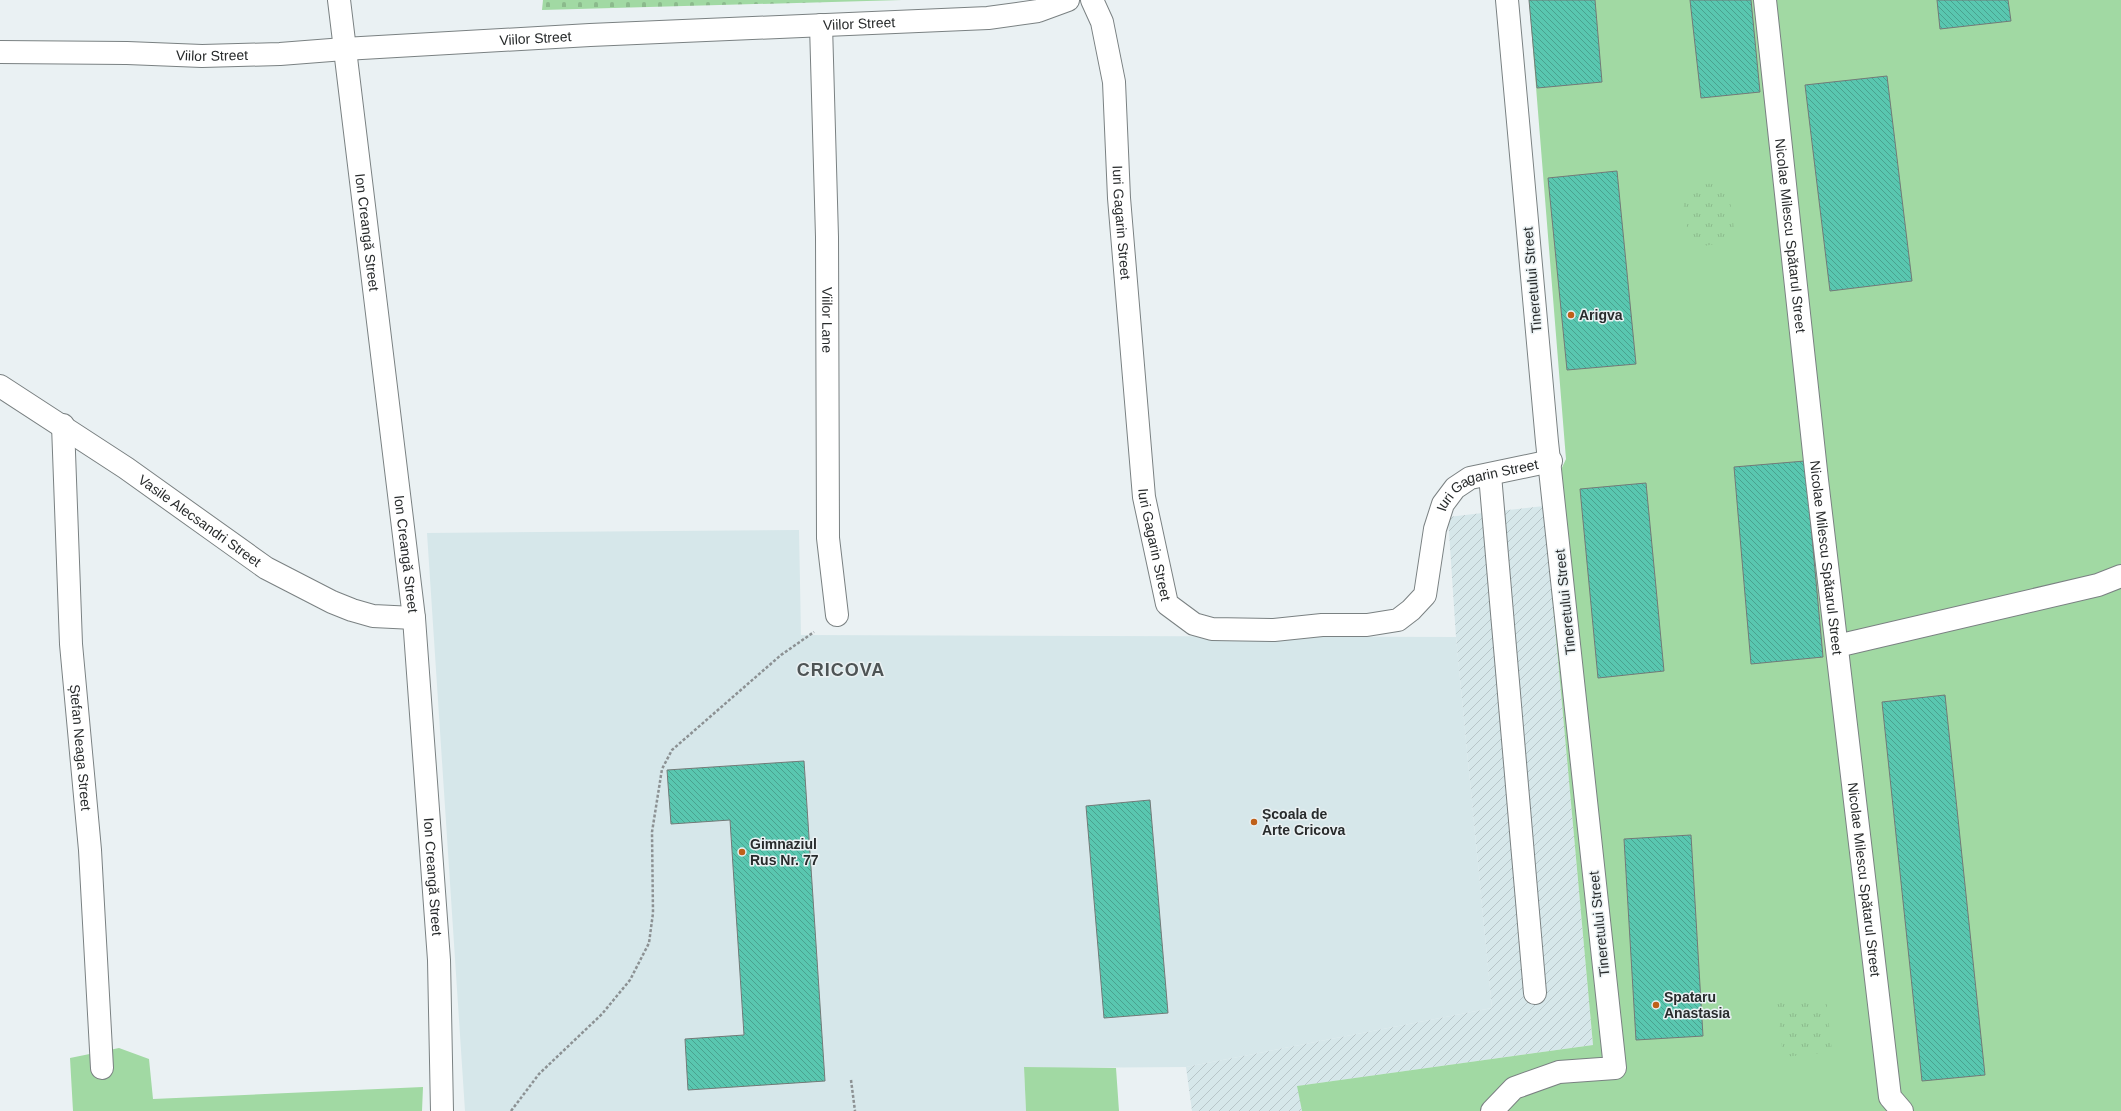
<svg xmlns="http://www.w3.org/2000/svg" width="2121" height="1111" font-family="Arial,sans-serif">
<defs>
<pattern id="industrial-furrows" width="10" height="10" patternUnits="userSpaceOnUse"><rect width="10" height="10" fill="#d6e7ea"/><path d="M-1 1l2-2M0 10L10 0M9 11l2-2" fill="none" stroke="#b8c6c9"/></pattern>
<pattern id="cemetery-stones" width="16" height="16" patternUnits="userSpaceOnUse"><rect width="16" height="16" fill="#a1d9a3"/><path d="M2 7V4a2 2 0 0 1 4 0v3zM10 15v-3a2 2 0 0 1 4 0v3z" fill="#8bba8c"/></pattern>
<pattern id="park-tufts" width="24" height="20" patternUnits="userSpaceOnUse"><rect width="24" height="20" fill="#a1d9a3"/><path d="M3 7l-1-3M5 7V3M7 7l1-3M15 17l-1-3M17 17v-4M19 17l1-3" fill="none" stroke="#8bba8c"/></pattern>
<pattern id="building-back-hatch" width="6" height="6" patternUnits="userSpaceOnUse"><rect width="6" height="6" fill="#59c7b0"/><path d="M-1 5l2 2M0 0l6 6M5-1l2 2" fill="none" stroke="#4aa28f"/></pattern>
</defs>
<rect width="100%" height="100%" fill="#eaf1f3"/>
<!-- built -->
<path fill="#d6e7ea" d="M799 530 801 635 1456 637 1492 1008 1186 1067 1049 1068 1024 1067 1026 1111H465L427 533Z"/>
<!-- industrial -->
<path fill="url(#industrial-furrows)" d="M1544 506 1593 1045 1298 1086 1302 1111H1192L1186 1067 1492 1008 1456 637 1448 517Z"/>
<!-- green -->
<path fill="#a1d9a3" d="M1529 0H2121V1111H1302L1297 1086 1593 1045 1544 506 1566 459Z
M119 1048 149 1059 153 1099 423 1087 422 1111H73L70 1058Z
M1024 1067 1116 1068 1119 1111H1026Z"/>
<!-- cemetery -->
<path fill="url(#cemetery-stones)" d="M543 0H902L542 10Z"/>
<!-- park -->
<path fill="url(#park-tufts)" d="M1727 181 1736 241 1690 248 1681 188Z
M1826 997 1832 1052 1783 1057 1777 1002Z"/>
<!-- building -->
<path fill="url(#building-back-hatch)" stroke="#737a78" d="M1529 0H1595L1602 82 1537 88Z
M1690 0H1751L1760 92 1701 98Z
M1937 0H2008L2011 21 1940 29Z
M1887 76 1912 281 1830 291 1805 85Z
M1617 171 1636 364 1567 370 1548 178Z
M1805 461 1823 657 1751 664 1734 467Z
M1646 483 1664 671 1598 678 1580 489Z
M1945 695 1985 1075 1922 1081 1882 702Z
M804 761 825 1081 688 1090 685 1039 744 1035 730 820 671 824 667 770Z
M1150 800 1168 1013 1104 1018 1086 806Z
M1691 835 1703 1036 1636 1040 1624 839Z"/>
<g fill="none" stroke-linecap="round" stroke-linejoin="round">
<defs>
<g id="minor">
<path id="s1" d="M339 0 414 618 439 960 442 1111"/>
<path id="s2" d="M1092 0 1102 22 1114 82 1119 198 1144 497 1167 604 1194 624 1212 629 1274 630 1322 625H1367L1398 620 1411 610 1425 595 1435 529 1443 504 1455 488 1470 478 1551 461"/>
<path id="s3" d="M1765 0 1817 480 1890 1097 1902 1111"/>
<path id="s4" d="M821 25 827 237 828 538 837 615"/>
<path id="s5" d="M0 52 127 53 202 56 280 54 344 49 590 35 988 18 1038 11 1068 0"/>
<path id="s6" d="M0 386 126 468 266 568 332 602 352 610 373 616 414 618"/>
<path id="s7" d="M63 425 71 644 90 850 102 1068"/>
<path d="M1490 475 1535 993"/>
<path d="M1837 646 2098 585 2121 576"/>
<path d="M1492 1111 1514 1088 1559 1072 1615 1068 1547 442 1507 0"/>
</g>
</defs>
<!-- minor casing -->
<use href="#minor" stroke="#7a8182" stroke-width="24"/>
<!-- path -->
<path stroke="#8c9193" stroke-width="2.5" stroke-dasharray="3 2" stroke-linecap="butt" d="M851 1080 855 1111
M511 1111 539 1074 602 1014 630 980 649 943 653 913 652 832 662 769 672 750 781 655 814 632"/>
<!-- minor -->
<use href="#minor" stroke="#fff" stroke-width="22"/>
</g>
<!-- markers -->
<g fill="#bf6019" stroke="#eaf1f3" stroke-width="1.5">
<circle cx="1571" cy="315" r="4"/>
<circle cx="1254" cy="822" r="4"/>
<circle cx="742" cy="852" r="4"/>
<circle cx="1656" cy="1005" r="4"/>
</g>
<g text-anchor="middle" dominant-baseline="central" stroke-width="3" stroke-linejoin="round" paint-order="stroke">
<!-- street labels -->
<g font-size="14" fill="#282b2c" stroke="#eaf1f3">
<text stroke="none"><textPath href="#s5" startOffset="860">Viilor Street</textPath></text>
<text stroke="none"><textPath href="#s5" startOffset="536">Viilor Street</textPath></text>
<text stroke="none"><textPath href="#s5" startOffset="212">Viilor Street</textPath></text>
<text stroke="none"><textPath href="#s2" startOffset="226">Iuri Gagarin Street</textPath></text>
<text stroke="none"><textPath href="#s1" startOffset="234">Ion Creangă Street</textPath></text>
<text stroke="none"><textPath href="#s3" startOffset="237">Nicolae Milescu Spătarul Street</textPath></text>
<text transform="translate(1532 280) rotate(-95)">Tineretului Street</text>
<text stroke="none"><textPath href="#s4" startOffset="295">Viilor Lane</textPath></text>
<text stroke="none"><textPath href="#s2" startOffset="1030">Iuri Gagarin Street</textPath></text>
<text stroke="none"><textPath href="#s6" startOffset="241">Vasile Alecsandri Street</textPath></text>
<text stroke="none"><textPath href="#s2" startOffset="550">Iuri Gagarin Street</textPath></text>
<text stroke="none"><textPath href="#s1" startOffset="558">Ion Creangă Street</textPath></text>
<text stroke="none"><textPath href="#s3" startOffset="561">Nicolae Milescu Spătarul Street</textPath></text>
<text transform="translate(1565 602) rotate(-96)">Tineretului Street</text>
<text stroke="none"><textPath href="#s7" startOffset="323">Ștefan Neaga Street</textPath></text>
<text stroke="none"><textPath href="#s1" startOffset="882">Ion Creangă Street</textPath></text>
<text stroke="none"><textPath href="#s3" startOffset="885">Nicolae Milescu Spătarul Street</textPath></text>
<text transform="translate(1599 924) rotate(-96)">Tineretului Street</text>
</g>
<!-- poi labels -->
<g font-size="14" font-weight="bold" fill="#282b2c" stroke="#eaf1f3" text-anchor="start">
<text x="1579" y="315">Arigva</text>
<text x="1262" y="814">Școala de<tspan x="1262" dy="16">Arte Cricova</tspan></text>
<text x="750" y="844">Gimnaziul<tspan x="750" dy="16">Rus Nr. 77</tspan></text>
<text x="1664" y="997">Spataru<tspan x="1664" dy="16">Anastasia</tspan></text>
</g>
<!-- district labels -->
<g font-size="18" font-weight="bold" letter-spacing="1" fill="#4e5455" stroke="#eaf1f3">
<text x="841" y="670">CRICOVA</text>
</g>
</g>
</svg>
